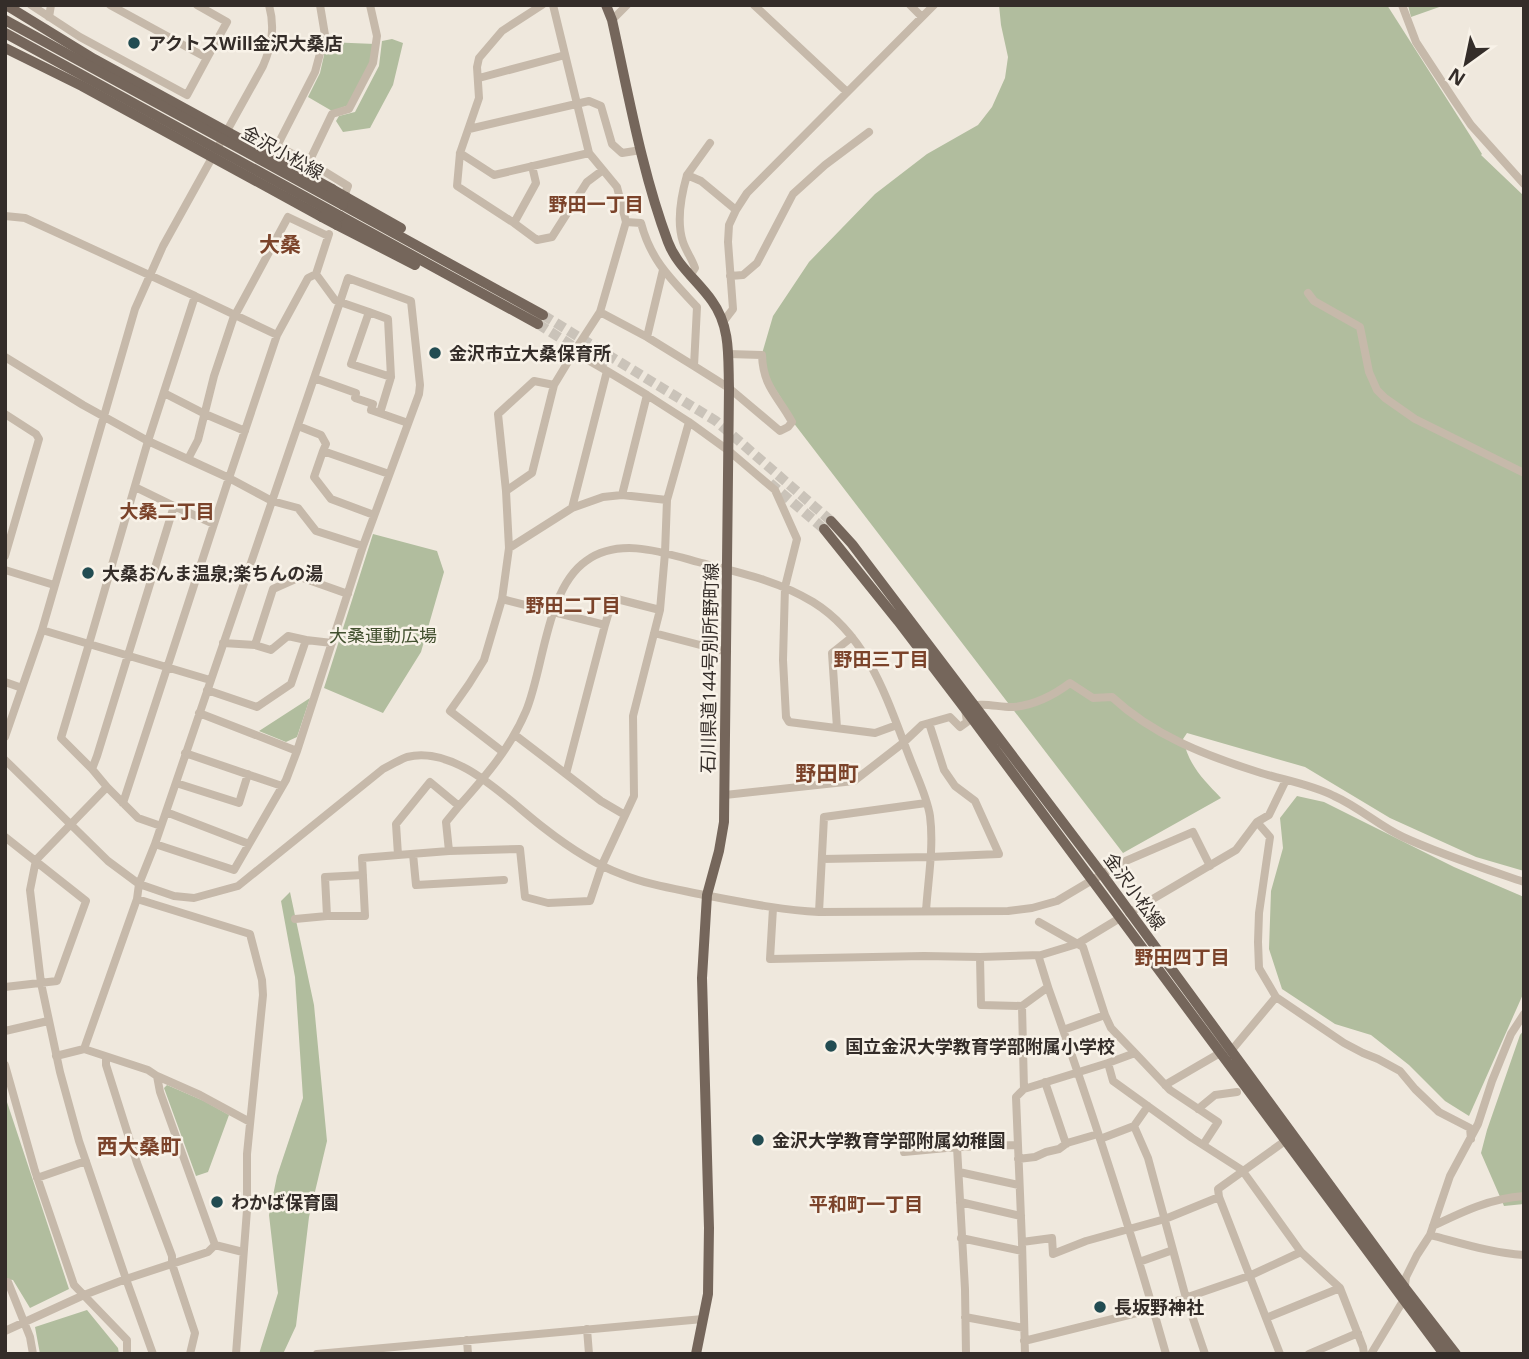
<svg xmlns="http://www.w3.org/2000/svg" width="1529" height="1359" font-family="'Noto Sans','Noto Sans JP',sans-serif">
<rect width="100%" height="100%" fill="#efe8dd"/>
<!-- green -->
<path fill="#b1bd9e" d="M999 5H1387L1482 154 1481 155 1524 196V871L1476 857 1390 818 1305 767 1187 733 1183 739C1189 766 1203 779 1221 798L1123 853 786 413 781 398 759 364 773 316 809 262 875 194 927 154 978 125 992 107 1005 78 1008 57 1001 25Z
M1408 5H1445L1411 17Z
M392 39 403 43 393 85 370 128 343 132 336 121 339 116 355 112 379 66 382 41Z
M327 42 375 44 373 63 352 104 332 111 308 97 320 73Z
M373 534 437 551 444 572 421 652 383 713 324 688Z
M310 698 297 737 286 742 259 731Z
M1297 796 1324 802 1454 867 1524 897V992L1469 1116 1445 1101 1409 1065 1371 1035 1335 1024 1282 989 1269 949 1271 891 1283 848 1280 818Z
M290 892 314 1005 327 1141 309 1217 296 1326 283 1354H259L278 1293 269 1215 277 1176 303 1098 295 977 281 901Z
M1524 1030V1204L1504 1206 1481 1153 1487 1130 1520 1035Z
M167 1085 204 1101 229 1115 208 1172 196 1176 164 1088Z
M5 1096 69 1289 30 1308 13 1280 5 1279Z
M87 1310 118 1348 119 1354H40L35 1327Z"/>
<g fill="none" stroke-linecap="round" stroke-linejoin="round">
<!-- major-tunnel -->
<path stroke="#cac3b9" stroke-width="10" stroke-dasharray="10 5" stroke-linecap="butt" d="M543 315 716 421 831 521
M538 324 606 367
M770 483 824 529"/>
<!-- minor -->
<path stroke="#c6b9aa" stroke-width="8" d="M31 5 80 37 187 95 207 58 110 5
M197 5 227 22 207 58
M320 5 325 35 315 72 277 146 309 162 332 114 349 109 373 63 377 36 370 5
M542 5 502 31 479 58 477 67 479 98 460 153 457 186 514 223 537 240 552 237 587 182 603 170
M553 5 589 153 617 187 626 222 641 223C651 261 671 279 697 307L694 366 729 388 780 431 788 427 792 422C778 396 763 387 762 355L728 354
M754 5 847 92
M910 5 922 17
M1402 5 1416 42 1454 100 1471 125 1524 184
M49 17 51 5
M612 20 627 5
M479 78 565 55
M469 129 589 101 601 106 612 144 622 153 641 150
M710 143 687 175 701 181 736 210
M460 153 494 175 589 153
M309 162 348 186 343 199
M687 175C681 196 676 221 683 242 686 251 692 259 695 268L690 276
M5 216 25 218 195 296
M626 222 600 312 647 337
M514 223 536 183 532 166
M663 270 647 337 694 366
M316 274 329 234
M730 276 743 275 757 263 793 194 825 165 869 132
M1308 293 1314 301 1360 327 1369 372 1377 390 1385 398 1415 419 1524 473
M369 312 388 319 391 377
M723 322 733 309 728 242 729 225 736 210 747 193 934 5
M5 357 83 405 148 441 229 478 277 335 308 278 316 274 335 300 340 302 155 844 139 884 137 899 84 1049 148 1070 157 1076 160 1092 215 1245 208 1252 126 1279 153 1354
M607 371 647 395
M314 378 356 393 355 398 373 404 371 410 408 423
M554 385 574 352
M164 393 205 414 245 431
M5 414 36 434 39 439 5 556
M689 422 729 451 775 490 797 539 785 587 783 660 786 717 789 722 875 733 897 725
M298 426 321 435 326 444 323 451 389 474
M323 451 314 477 331 499 374 515
M188 459 198 440 214 376 233 319 288 217 328 236
M506 491 498 414 534 381 554 385 532 473 506 491 509 548
M622 495 647 395 689 422 667 500
M174 506 214 524
M572 508 509 548 502 599 605 625 613 598 660 610
M5 570 54 585
M502 599 484 660 469 684 450 711 503 752
M605 625 566 774 601 801 625 815
M42 630 89 644 148 441 195 296 277 335
M654 633 727 652
M223 643 255 645 273 589 300 577 348 594
M255 645 271 650 288 636 306 640
M5 682 22 688
M207 690 257 707 291 684 306 640 332 643
M199 713 297 751
M837 728 832 653 852 637
M515 735 566 774
M5 737 42 630 135 309 163 246 263 66C272 45 275 27 269 5
M185 753 282 786
M5 760 108 861 139 884 174 896 194 898 238 886 383 769C391 765 399 760 407 757 458 745 508 801 544 828 567 846 594 864 621 874 648 885 676 889 704 895 742 902 780 910 819 912L1008 911 1032 908 1057 901 1121 863 1193 832 1210 866
M92 769 61 738 89 644 210 680
M176 783 239 803 248 774
M107 787 138 818 161 826
M725 795 854 781 903 743 922 725 950 717 960 727 967 722 965 709C980 700 998 708 1014 707 1034 705 1054 695 1070 683L1093 698 1112 697C1153 735 1204 755 1258 772 1283 780 1310 784 1334 796 1359 807 1379 826 1403 837 1442 855 1483 868 1524 882
M123 803 229 478 272 501 298 508 316 531 363 546
M166 812 249 844
M1257 822 1270 837 1259 913 1258 942 1259 968 1276 997 1344 1043 1363 1053 1378 1059 1400 1071 1415 1089 1439 1112 1470 1128 1471 1139
M5 837 86 901 57 981 5 987
M155 844 234 870 286 780 297 751 363 546 419 394 420 385 411 301 348 278 340 302 369 312 351 364 391 377 380 413
M449 851 520 849 525 897 548 903 590 901 602 865 634 796 633 716 660 610 665 553 667 500 622 495 603 497 572 508 607 371 574 352 600 312
M413 854 416 885 504 880
M398 855 449 851 446 822 459 806
M822 859 930 857 999 854 975 801 955 786 944 770 929 723
M363 875 325 877 327 916H365L362 858 398 855 396 824 430 782 459 806C485 777 511 747 526 711 544 668 546 589 586 561 619 537 662 552 698 562 737 572 777 580 813 602 868 636 887 699 909 756 916 775 927 796 930 816 934 847 928 880 926 911
M137 899 250 934 262 980 263 995 247 1154V1210L236 1354
M773 908 770 959 924 956 980 957
M819 912 824 817 926 803
M1129 913 1236 850 1257 822 1269 815 1286 780
M295 919 327 916
M1039 922 1083 947 1105 1015 1111 1028 1135 1053 1108 1063
M1048 987 1039 958 1041 955 1077 944 1120 918
M1022 1006 981 1005 980 957 1041 955
M1063 1030 1105 1015
M5 1031 48 1021
M1231 1051 1276 997
M1135 1053 1170 1090 1218 1122 1203 1145
M56 1056 84 1049
M106 1057V1065L137 1163 172 1256V1264L195 1333 190 1354
M5 1065 35 1171 74 1285 127 1340V1354
M157 1076 200 1095 250 1122
M1045 1082 1066 1144
M1165 1085 1220 1053
M1024 1089 1022 1006 1048 987C1091 1108 1131 1230 1166 1354
M1198 1109 1215 1095 1237 1092
M1134 1126 1148 1158 1186 1298 1205 1354
M1100 1139 1134 1126 1148 1106
M957 1147 1017 1145
M904 1152 957 1147 965 1289 966 1354
M1018 1159 1035 1157 1046 1152 1059 1149 1067 1143 1098 1134
M959 1172 1019 1185
M37 1178 86 1161
M960 1202 1021 1216
M1433 1226C1462 1212 1491 1198 1524 1196
M1430 1235C1461 1243 1491 1253 1524 1255
M961 1238 1022 1251
M1022 1242 1052 1238 1053 1254 1086 1241 1165 1219 1219 1197
M215 1245 243 1252
M1139 1262 1173 1250
M5 1282H8L30 1337 33 1354
M965 1317 1024 1328
M1266 1318 1340 1288
M587 1329 589 1354
M5 1331 84 1295 126 1279 79 1141 60 1072 41 983 30 890 36 860 107 787 92 769 97 756 174 506 135 487
M467 1340 468 1354
M1024 1341 1153 1309 1249 1276 1301 1252
M317 1354 703 1319
M1025 1354 1022 1242 1016 1097 1024 1089 1108 1063 1113 1081 1192 1138 1242 1170 1301 1252 1340 1288 1363 1347 1364 1354
M1280 1354 1219 1197 1218 1189 1285 1141
M1309 1354 1358 1333
M1371 1354 1403 1301 1406 1277 1417 1255 1430 1235 1450 1176 1478 1124 1492 1081 1511 1034 1524 1014"/>
<!-- major -->
<path stroke="#75665b" stroke-width="10" d="M6 5 94 59 332 189
M606 5 612 20C628 92 642 173 668 242 677 266 698 281 712 301 731 327 728 358 729 388L724 822 719 851 707 895 702 978 709 1228 708 1294 696 1354
M5 48 82 86 322 217
M346 197 401 228
M343 205 543 315
M340 216 538 324
M337 225 415 265
M831 521 852 544 1102 874 1405 1288 1456 1354
M824 529 898 621 965 709 1444 1354"/>
<!-- major-bridge -->
<path stroke="#75665b" stroke-width="10" d="M5 20 343 205
M5 33 340 216
M332 189 346 197
M322 217 337 225"/>
</g>
<!-- markers -->
<g fill="#224c52" stroke="#f8f2e8" stroke-width="2.5">
<circle cx="134" cy="43" r="7"/>
<circle cx="435" cy="353" r="7"/>
<circle cx="88" cy="573" r="7"/>
<circle cx="831" cy="1046" r="7"/>
<circle cx="758" cy="1140" r="7"/>
<circle cx="217" cy="1202" r="7"/>
<circle cx="1100" cy="1307" r="7"/>
</g>
<g text-anchor="middle" dominant-baseline="central" stroke-width="5" stroke-linejoin="round" paint-order="stroke">
<!-- poi labels -->
<g font-size="18" font-weight="bold" fill="#342d29" stroke="#f8f2e8" text-anchor="start">
<text x="148" y="43">アクトスWill金沢大桑店</text>
<text x="449" y="353">金沢市立大桑保育所</text>
<text x="102" y="573">大桑おんま温泉;楽ちんの湯</text>
<text x="845" y="1046">国立金沢大学教育学部附属小学校</text>
<text x="772" y="1140">金沢大学教育学部附属幼稚園</text>
<text x="231" y="1202">わかば保育園</text>
<text x="1114" y="1307">長坂野神社</text>
</g>
<!-- street labels -->
<g font-size="18" fill="#342d29" stroke="#f8f2e8">
<text transform="translate(283 152) rotate(29)">金沢小松線</text>
<text transform="translate(709 668) rotate(-89)">石川県道144号別所野町線</text>
<text transform="translate(1135 891) rotate(54)">金沢小松線</text>
</g>
<!-- park labels -->
<g font-size="18" fill="#42502f" stroke="#f8f2e8">
<text x="383" y="635">大桑運動広場</text>
</g>
<!-- neighbourhood labels -->
<g font-size="19" font-weight="bold" fill="#7b432a" stroke="#f8f2e8">
<text x="596" y="204">野田一丁目</text>
<text x="167" y="511">大桑二丁目</text>
<text x="573" y="605">野田二丁目</text>
<text x="881" y="659">野田三丁目</text>
<text x="1182" y="957">野田四丁目</text>
<text x="866" y="1204">平和町一丁目</text>
</g>
<!-- quarter labels -->
<g font-size="21" font-weight="bold" fill="#7b432a" stroke="#f8f2e8">
<text x="280" y="244">大桑</text>
<text x="827" y="773">野田町</text>
<text x="139" y="1146">西大桑町</text>
</g>
</g>
<!-- border -->
<rect width="1529" height="1359" fill="none" stroke="#342d29" stroke-width="14"/>
<!-- north arrow -->
<g transform="translate(1466 63) rotate(213)" stroke="#f8f2e8" stroke-width="5" paint-order="stroke">
<path d="M0-5L12 26L0 18L-12 26Z" fill="#342d29"/>
<text y="-10" font-size="19" font-weight="bold" text-anchor="middle" fill="#342d29">N</text>
</g>
</svg>
